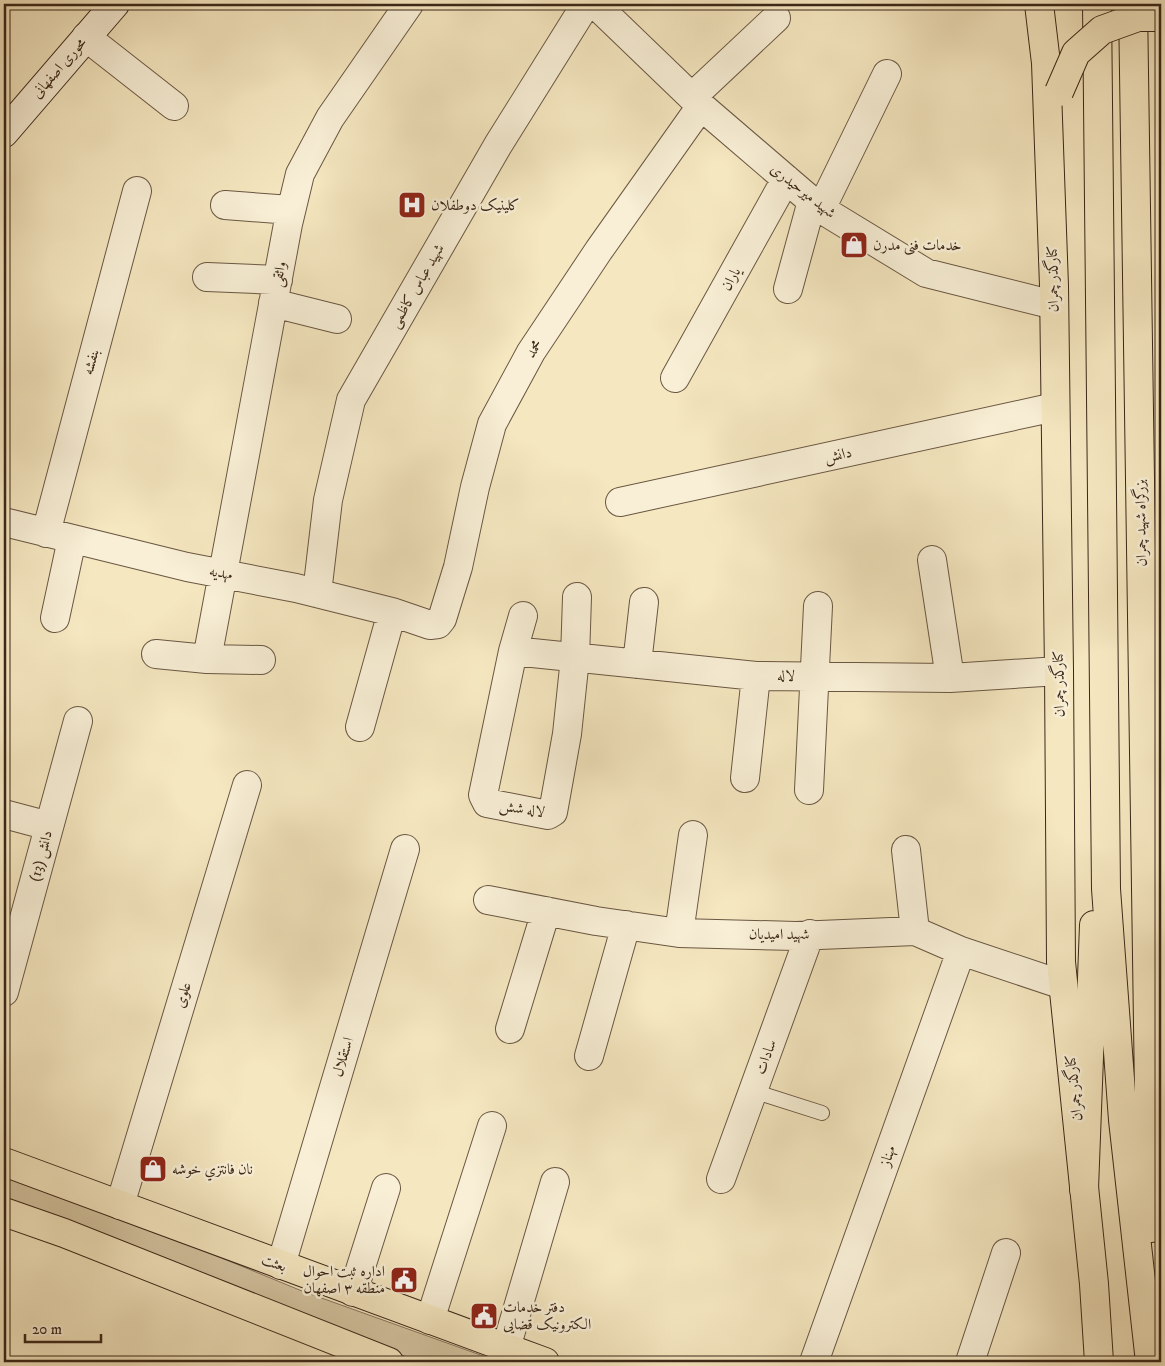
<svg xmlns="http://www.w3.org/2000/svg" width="1165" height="1366" font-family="'IM FELL DW Pica',Amiri,serif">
<rect width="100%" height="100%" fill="#f5e7c0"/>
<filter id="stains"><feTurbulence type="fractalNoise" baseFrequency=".004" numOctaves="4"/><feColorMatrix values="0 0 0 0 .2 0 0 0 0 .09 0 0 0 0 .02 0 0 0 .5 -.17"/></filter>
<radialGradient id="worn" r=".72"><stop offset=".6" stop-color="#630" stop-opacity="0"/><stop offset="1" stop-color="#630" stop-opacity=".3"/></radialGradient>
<!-- green -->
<path fill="#d5c6a3" stroke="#88765e" d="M4 1176 156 1231 302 1291 500 1362H419L195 1270 4 1199Z"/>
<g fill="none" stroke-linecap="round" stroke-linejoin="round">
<defs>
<path id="service" d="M753 1091 822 1113"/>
<path id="minor" d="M595 4 701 106 821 209 926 273 1054 305
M86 37 174 106
M692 97 776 18
M225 205 291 210
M821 209 887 74
M207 277 278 280
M788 289 812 201
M273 303 337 319
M675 378 786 179
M620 502 1055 407
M4 522 187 567 296 588 392 612 430 625 438 624 442 619 458 567 475 487 492 424 531 352 599 250 701 106
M46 533 137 191
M932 560 950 678
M317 593 328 500 351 400 498 145 586 4
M523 616 513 651 483 795 487 803 548 815 553 812 567 734 575 658 577 597
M55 618 72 539
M513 651 756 676 950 678 1059 671
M156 654 207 659 288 224 300 174 330 118 409 4
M207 659 261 660
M637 664 644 602
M360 727 392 612
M745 778 756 676
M809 790 818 606
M4 814 49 826
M906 850 915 931
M488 900 596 921 679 933 796 936 915 931 961 951 1063 985
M679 933 693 835
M4 992 78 721
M510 1029 546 911
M589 1056 626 925
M721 1179 810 934
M120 1205 247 785
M281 1265 405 849
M353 1292 386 1188
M430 1320 492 1126
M506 1348 555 1182
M814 1362 961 951
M970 1362 1006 1253"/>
<path id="secondary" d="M4 133 115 4"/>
<path id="primary" d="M1039 4 1046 63 1054 286 1059 671 1061 962 1094 1284 1099 1362
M4 1162 545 1362
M4 1212 64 1233 389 1362"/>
<path id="trunk" d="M1097 4 1106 889 1123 1120 1150 1362
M1133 4 1151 1228
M1084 1189 1094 925"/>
</defs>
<!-- service casing -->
<use href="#service" stroke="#6a5742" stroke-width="16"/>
<!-- minor casing -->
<use href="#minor" stroke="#6a5742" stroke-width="30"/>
<!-- secondary casing -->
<use href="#secondary" stroke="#3b2718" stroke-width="30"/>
<!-- primary casing -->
<use href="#primary" stroke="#3b2718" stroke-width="30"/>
<!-- trunk casing -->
<use href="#trunk" stroke="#3b2718" stroke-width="30"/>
<!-- service -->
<use href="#service" stroke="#f8efd6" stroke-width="14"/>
<!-- minor -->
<use href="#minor" stroke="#f8efd6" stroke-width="28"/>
<!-- secondary -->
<use href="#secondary" stroke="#f8efd6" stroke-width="28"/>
<!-- primary -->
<use href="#primary" stroke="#f5e7c0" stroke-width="28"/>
<!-- trunk -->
<use href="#trunk" stroke="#f5e7c0" stroke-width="28"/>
<defs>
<path id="primary-bridge" d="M1059 92 1076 53 1102 30 1138 17H1161"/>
</defs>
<!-- primary-bridge casing -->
<use href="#primary-bridge" stroke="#3b2718" stroke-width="30" stroke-linecap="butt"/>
<!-- primary-bridge -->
<use href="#primary-bridge" stroke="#f5e7c0" stroke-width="28"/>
</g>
<!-- icons -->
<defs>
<symbol id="hospital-square" viewBox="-11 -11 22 22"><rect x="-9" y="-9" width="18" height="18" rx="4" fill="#8f2418" stroke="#f8efd6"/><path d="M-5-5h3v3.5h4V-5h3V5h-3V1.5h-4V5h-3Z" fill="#fff"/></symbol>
<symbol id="shop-square" viewBox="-11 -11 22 22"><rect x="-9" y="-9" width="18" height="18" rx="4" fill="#8f2418" stroke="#f8efd6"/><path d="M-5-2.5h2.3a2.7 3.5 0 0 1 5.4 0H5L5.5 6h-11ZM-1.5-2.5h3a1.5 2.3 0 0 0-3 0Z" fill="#fff"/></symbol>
<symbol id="civic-square" viewBox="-11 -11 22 22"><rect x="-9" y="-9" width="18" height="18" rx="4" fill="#8f2418" stroke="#f8efd6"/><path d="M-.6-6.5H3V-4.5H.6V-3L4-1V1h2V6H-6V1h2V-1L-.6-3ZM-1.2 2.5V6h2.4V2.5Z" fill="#fff"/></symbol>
</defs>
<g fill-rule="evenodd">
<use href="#hospital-square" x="396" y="189" width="32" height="32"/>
<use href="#shop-square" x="838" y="229" width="32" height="32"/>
<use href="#shop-square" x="137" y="1153" width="32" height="32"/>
<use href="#civic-square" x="388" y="1264" width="32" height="32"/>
<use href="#civic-square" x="468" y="1300" width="32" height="32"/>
</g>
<g text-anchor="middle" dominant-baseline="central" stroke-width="5" stroke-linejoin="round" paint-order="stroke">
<!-- street labels -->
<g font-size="15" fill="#3b2718" stroke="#f8efd6">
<text transform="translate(59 68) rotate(-49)">محوری اصفهانی</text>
<text transform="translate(803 191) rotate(38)">شهید میرحیدری</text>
<text transform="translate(279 274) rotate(-79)">واثقی</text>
<text transform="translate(731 279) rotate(-61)">یاران</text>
<text transform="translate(1053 279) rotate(-91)">کنارگذر چمران</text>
<text transform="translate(417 286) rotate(-60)">شهید عباس کاظمی</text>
<text transform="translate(534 349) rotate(-58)">محمد</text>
<text transform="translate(91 362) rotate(-75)">بنفشه</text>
<text transform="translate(838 455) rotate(-12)">دانش</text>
<text transform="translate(1141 523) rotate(-91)">بزرگراه شهید چمران</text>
<text transform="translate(221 573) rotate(11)">مهدیه</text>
<text transform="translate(786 676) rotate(1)">لاله</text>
<text transform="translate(1059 684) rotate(-91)">کنارگذر چمران</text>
<text transform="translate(522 809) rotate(9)">لاله شش</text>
<text transform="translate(41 856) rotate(-75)">دانش (13)</text>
<text x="779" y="934">شهید امیدیان</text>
<text transform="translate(183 995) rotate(-73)">علوی</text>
<text transform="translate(343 1057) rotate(-73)">استقلال</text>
<text transform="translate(766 1057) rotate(-70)">سادات</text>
<text transform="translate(1074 1088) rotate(-96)">کنارگذر چمران</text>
<text transform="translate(888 1156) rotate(-70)">مهناز</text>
<text transform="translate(274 1263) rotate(20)">بعثت</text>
</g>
<!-- poi labels -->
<g font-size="15" fill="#3b2718" stroke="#f8efd6" text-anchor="start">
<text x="431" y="205">کلینیک دوطفلان</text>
<text x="873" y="245">خدمات فنی مدرن</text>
<text x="172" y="1169">نان فانتزي خوشه</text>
<text x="385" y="1271" text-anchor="end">اداره ثبت احوال<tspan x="385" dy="17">منطقه ۳ اصفهان</tspan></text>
<text x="503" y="1307">دفتر خدمات<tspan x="503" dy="17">الکترونیک قضایی</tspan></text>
</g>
</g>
<!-- margin -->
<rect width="1165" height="1366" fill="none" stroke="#f5e7c0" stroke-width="20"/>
<rect x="5" y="5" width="1155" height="1356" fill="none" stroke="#3b2718" stroke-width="2.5"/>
<rect x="10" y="10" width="1145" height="1346" fill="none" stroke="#3b2718"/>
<!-- scale -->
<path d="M25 1334v8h76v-8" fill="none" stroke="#3b2718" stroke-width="2.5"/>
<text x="32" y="1334" font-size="15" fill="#3b2718" stroke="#f8efd6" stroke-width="4" paint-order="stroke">20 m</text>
<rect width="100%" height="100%" filter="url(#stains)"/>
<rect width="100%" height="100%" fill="url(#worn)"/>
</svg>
